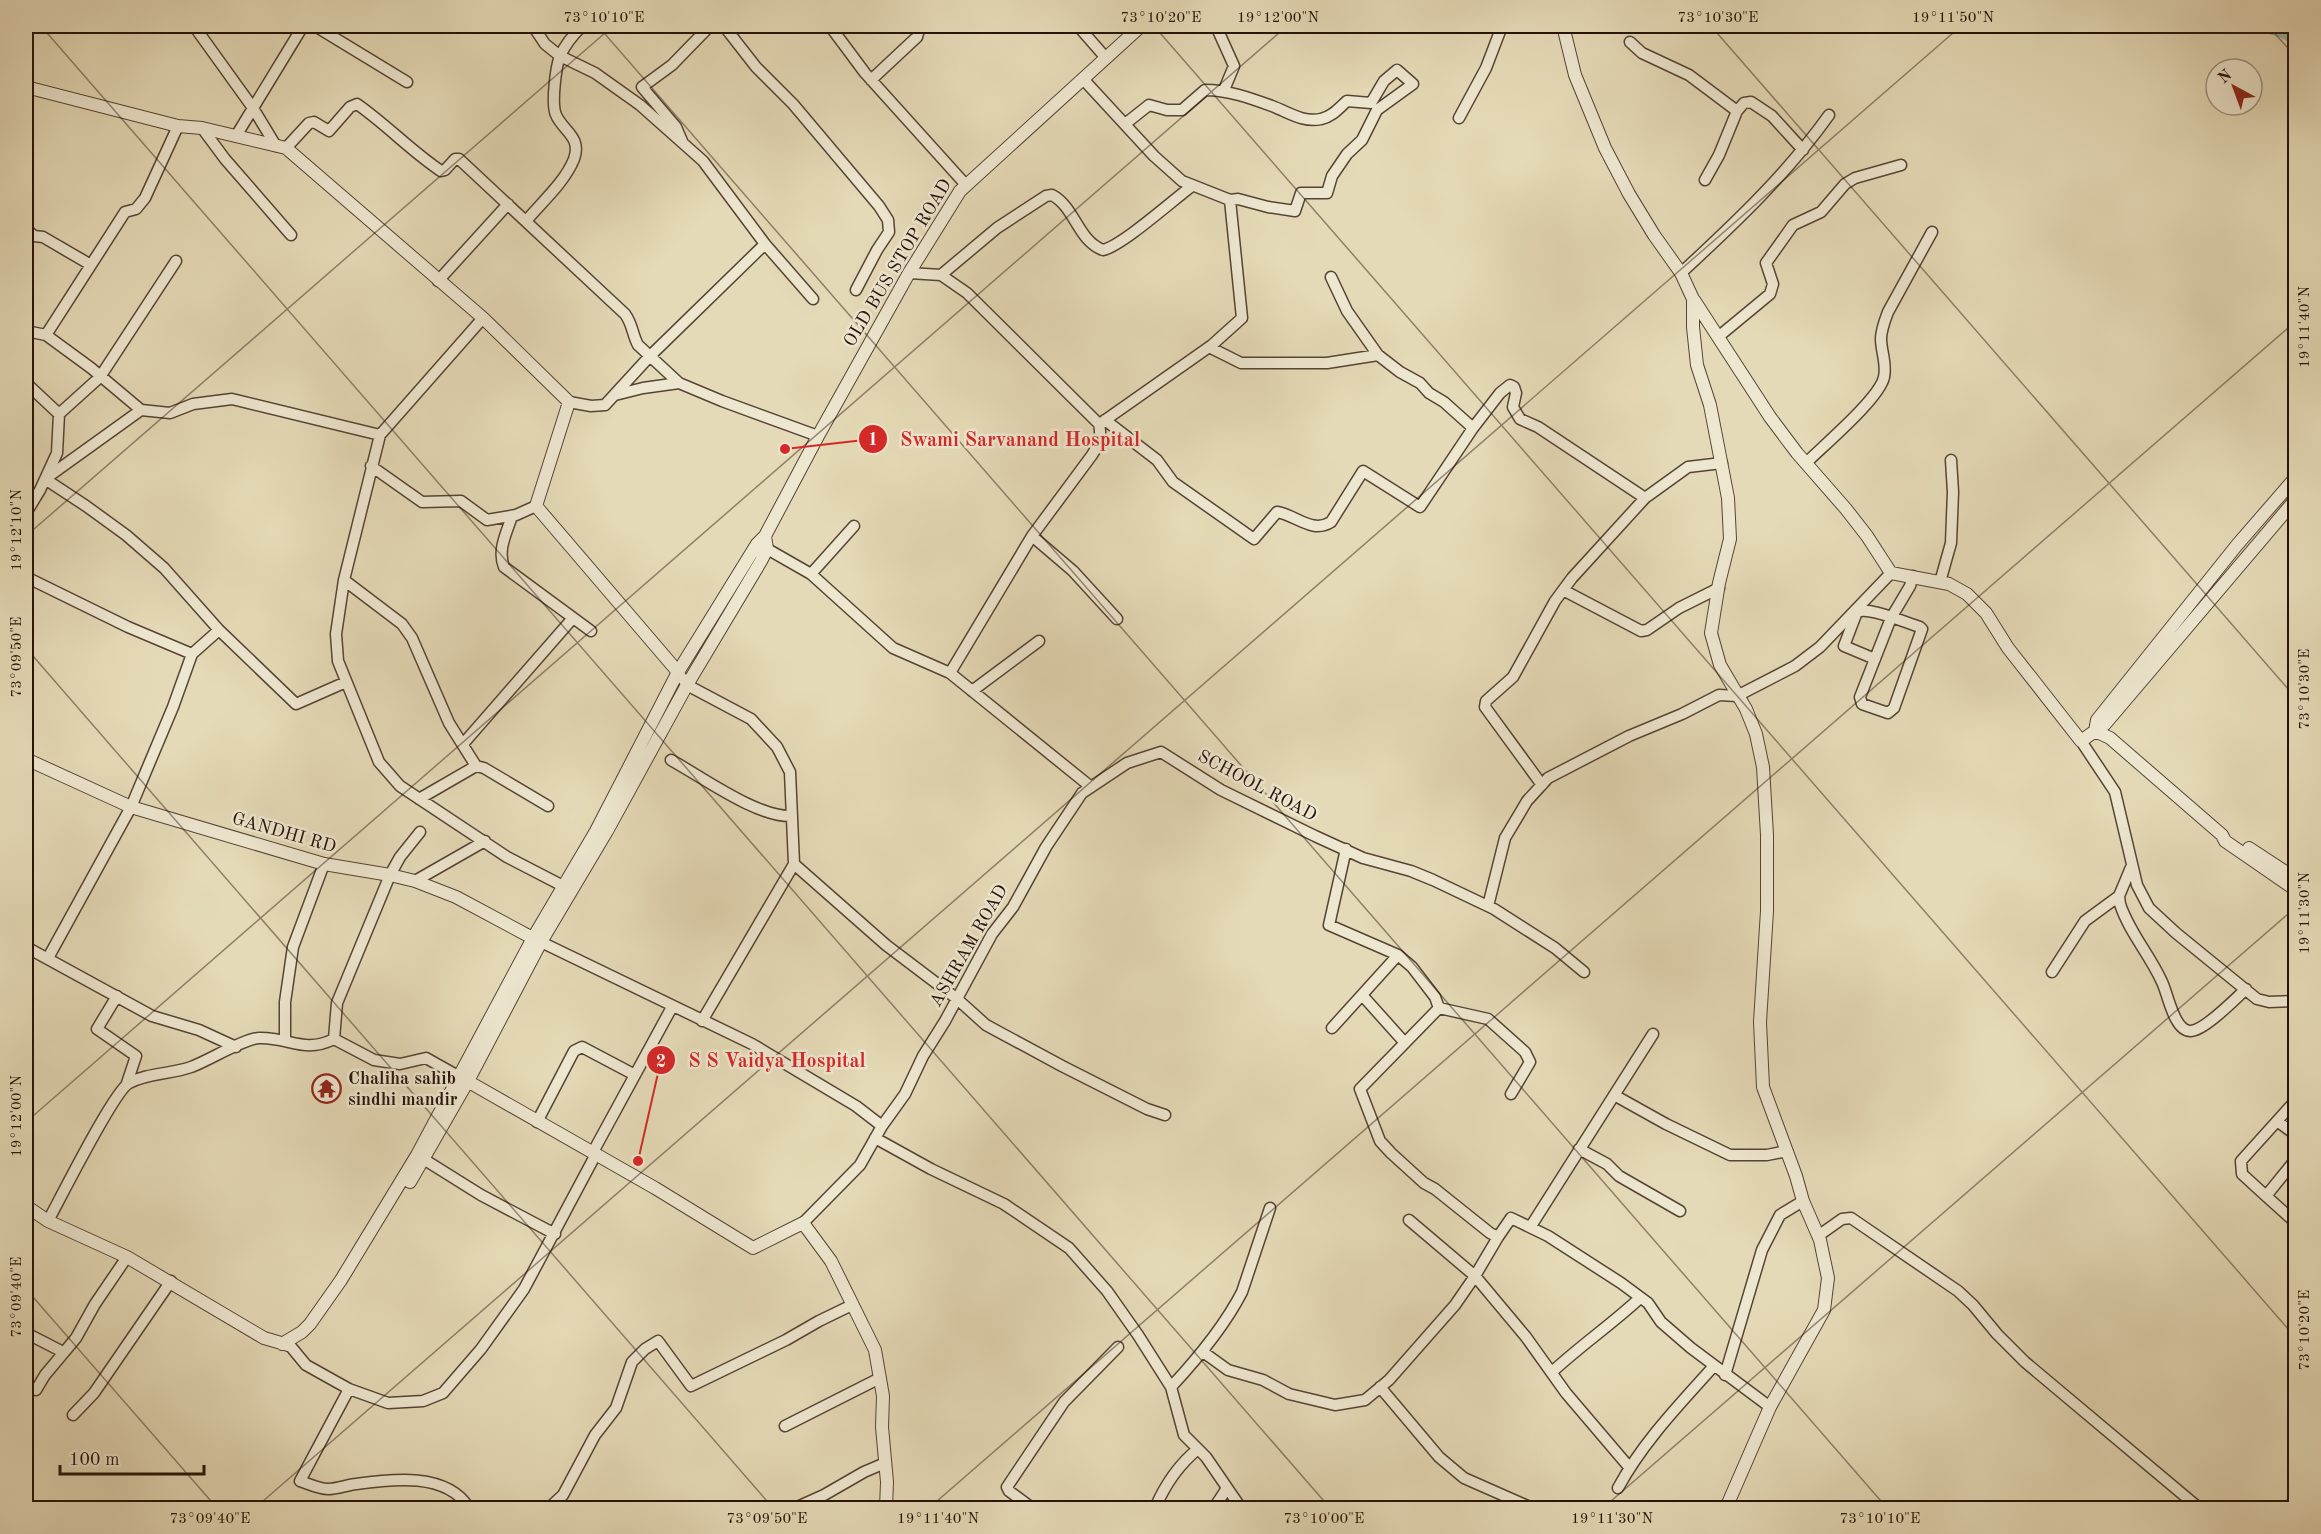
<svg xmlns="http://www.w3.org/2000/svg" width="2321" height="1534" font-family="'Old Standard TT',serif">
<rect width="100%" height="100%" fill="#e5dab7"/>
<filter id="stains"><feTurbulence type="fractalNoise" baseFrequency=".00333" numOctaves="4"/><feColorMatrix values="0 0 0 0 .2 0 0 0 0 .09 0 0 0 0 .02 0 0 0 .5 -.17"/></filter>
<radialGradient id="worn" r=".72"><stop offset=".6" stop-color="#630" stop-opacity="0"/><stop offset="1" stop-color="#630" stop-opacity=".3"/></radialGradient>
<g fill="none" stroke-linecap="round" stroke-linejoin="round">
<!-- river -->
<path stroke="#96bab2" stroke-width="18" d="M2273 26 2286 30 2296 36"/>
<defs>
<path id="minor" d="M194 26 253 108 276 146
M315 26 407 82
M533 26 545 44 560 56 595 73 640 105 703 161 765 244 649 357 605 405 591 406 569 402
M724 26 756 67 793 104 879 206 888 220 889 232 877 250 856 290
M830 26 865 73 966 185
M1078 26 1106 58
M1216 26 1234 66 1224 90
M1630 42 1642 53 1689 75 1737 111
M1083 79 1154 156 1182 181 1230 200 1242 318 1212 345 1101 423
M871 80 917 37 920 26
M1459 118 1486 68 1502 26
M1125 124 1149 105 1167 110H1182L1205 90C1228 90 1250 98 1272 106 1288 112 1303 123 1321 119 1332 117 1339 108 1347 101L1371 103 1384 81 1397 70 1413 84 1377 110 1362 140 1347 154 1332 176 1327 193H1301L1295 211 1268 207 1238 199 1230 200
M202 128 225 159 291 235
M236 136 303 26
M682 141 676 127 642 87 672 65 706 30 705 26
M286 148 309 123 314 122 329 131 350 107 357 104C387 125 411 151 441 171L445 170 455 159H459L625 314C633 325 632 334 638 345L679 383 722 401 818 436
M1705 180 1719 155 1737 111 1744 103 1751 102 1772 116 1803 150
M526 221C541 203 565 182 574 159 582 137 563 131 556 115 551 104 556 66 560 56 565 45 574 34 582 26
M26 229 34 236 43 237 91 265
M765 244 813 299
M909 273 941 275 967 293 1099 424C1102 437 1099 444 1092 455L1032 536 950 673
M1681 273C1734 224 1787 174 1829 115
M941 275 997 228 1046 196 1052 195C1075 207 1078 241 1103 250 1123 245 1173 200 1192 186
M1331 277 1347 311 1378 355
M438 281 508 204
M483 318 380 435 344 580 336 634 338 661 379 762 400 786 507 857 563 886
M26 331 46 335 91 368 141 410 170 413 193 404 232 399 380 435
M46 335 125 212 136 209 145 198 178 126
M1718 337 1770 294 1773 284 1766 263 1793 225 1821 212 1845 184 1855 178 1901 165
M1209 347 1241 363H1327L1378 355 1400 372 1420 383 1429 393 1444 402 1473 428
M26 383 59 414 57 453 40 490 26 513
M615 395 643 388 679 383
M141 410 45 479 86 506 126 535 164 568 219 630 296 704 346 682
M59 414 100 377 176 261
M1105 420 1157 460 1173 482 1254 539 1277 512C1296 515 1312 534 1331 522L1363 471 1420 507 1473 428 1500 393 1510 385 1514 387 1516 393 1513 407 1520 419 1538 427 1645 498 1688 467 1722 463
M1806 463C1823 446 1880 398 1884 377 1887 364 1881 351 1881 339 1881 330 1885 320 1888 312L1932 232
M371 466 422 502 461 501 487 520 516 515 536 506
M512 516C507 532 497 550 504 567L591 631
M1032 536 1073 571 1117 619
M762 546 811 574 893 648 950 673 1091 787
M811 574 854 526
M26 577 128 627 192 654
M344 580 402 624 412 638 449 723 476 766
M1940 582 1951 543 1953 492 1951 460
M1563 590 1641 631 1647 630 1679 608 1719 588
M1875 659 1844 646 1857 612C1869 606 1906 623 1920 627L1922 629 1894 708 1888 713 1862 704 1860 697 1891 618 1910 586 1913 576
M678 672 687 685 751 719 777 747 790 772 794 864 702 1021
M972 691 1039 641
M2081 741 2115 792 2137 885 2149 908 2176 933 2257 999 2269 1002 2296 1001
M463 744 573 618
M671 760C702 777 758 818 792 816
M1542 785 1485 707 1486 701 1513 677 1555 601 1572 578 1645 498
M419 799 476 766 484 768 548 806
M1346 849 1329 925 1398 955 1412 967 1435 997 1439 1008 1360 1089 1380 1141 1391 1153 1424 1183 1435 1189 1490 1233 1498 1237 1511 1218 1548 1236 1621 1283 1648 1303 1661 1322 1691 1348 1770 1407
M794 864 886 945 956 998 986 1025 1062 1066 1147 1109 1165 1115
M2132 865 2119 896 2120 904C2129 932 2150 955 2162 982 2168 994 2174 1032 2191 1031 2205 1030 2234 1000 2246 989
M415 881 485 841
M1488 906 1505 838 1527 801 1548 778 1629 736 1682 714 1719 695 1737 696 1795 666 1820 647 1891 573
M541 942 752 1044 856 1106 882 1126
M26 947 152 1016 199 1030 236 1047
M48 958 131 807 173 707 192 654 219 630
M2052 972 2085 921 2119 896
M1362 995 1405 1043
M117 996 97 1029 136 1056 127 1083
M1439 1008 1488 1019 1525 1052 1530 1062 1511 1094
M1332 1028 1398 955
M334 1039 337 1003 390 875 400 857 420 832
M334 1039 374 1060 400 1064 426 1058 458 1076
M285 1041V1002L293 947 324 864
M1614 1095 1666 1124 1730 1155H1767L1787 1151
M2277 1121 2296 1135
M537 1122 574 1051 582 1047 635 1075
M875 1138 931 1169 1004 1204 1069 1248 1107 1291 1138 1335 1171 1387 1184 1435 1206 1457 1241 1508
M1579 1149 1607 1164 1619 1176 1680 1211
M593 1152 672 1007
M417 1155 481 1195 555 1234
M2296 1159 2266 1196 2296 1223
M2266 1196 2242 1174 2241 1161 2296 1100
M1409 1220 1475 1276 1526 1337 1566 1393 1629 1467
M48 1221C60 1199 114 1091 129 1083 147 1073 172 1074 191 1067 208 1061 243 1039 259 1038 289 1037 304 1054 334 1039
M803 1223 860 1165 882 1126 905 1094 923 1056 945 1021 992 934 1013 907 1046 847 1082 793 1127 763 1161 752 1221 790 1315 836 1363 858 1411 871 1433 880 1494 909 1555 948 1584 972
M1531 1226 1653 1034
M1818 1236 1842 1219 1851 1218 1958 1291 1973 1305 1997 1334 2025 1362 2199 1508
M26 1333 63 1352
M287 1342 306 1365 349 1389 388 1403 423 1401 443 1393 481 1349 524 1289 596 1154
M1203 1352 1228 1370 1263 1380 1289 1394 1335 1405 1365 1400 1389 1380 1455 1305 1475 1276 1498 1237
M1552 1372C1580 1346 1612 1324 1640 1298
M1725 1375 1762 1250 1780 1215 1803 1201
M1171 1387C1198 1358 1224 1327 1242 1292L1270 1208
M1380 1387 1439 1457 1464 1478 1532 1508
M349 1389 300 1481C309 1484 319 1489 328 1489 337 1489 347 1485 356 1484 392 1479 447 1472 469 1508
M36 1390 45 1375 76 1338 95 1304 127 1257
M73 1415 94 1393 171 1281
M785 1426 880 1378
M1618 1488C1643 1442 1679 1405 1713 1367
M549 1508 563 1495 595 1435 616 1408 632 1362 645 1349 658 1341 691 1386 786 1340 819 1321 852 1305
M795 1508 824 1495 864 1472 885 1463
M1032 1508 1009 1491 1007 1487 1064 1402 1118 1347
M1155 1508C1165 1485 1178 1465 1198 1449
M1214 1508 1227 1488"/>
<path id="tertiary" d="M1567 26 1565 34 1575 75 1605 148 1629 194 1654 235 1681 273 1693 299V327L1697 365 1710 405 1728 498 1730 539 1719 583 1711 633 1720 665 1746 709 1756 734 1763 767 1767 835V911L1760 1022 1763 1087 1796 1176 1803 1201 1820 1240 1828 1278 1824 1310 1770 1407 1726 1508
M26 87 178 126 202 128 286 148 483 318 569 402 536 506 678 672
M1694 300 1770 417 1797 453 1846 509 1867 536 1891 573 1949 584 1967 594 1986 613 2008 648 2081 741 2105 724 2296 499
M2095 731 2097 720 2237 545 2296 477
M2095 731 2110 738 2222 835 2225 841 2296 890
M26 759 131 807 324 864 390 875 415 881 456 897 540 942
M2249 848 2296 879
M462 1078 655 1188 753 1248 803 1223 831 1261 875 1350 883 1396 882 1427 887 1482 886 1508
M410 1182 468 1081 541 942 607 831 687 685 761 561 767 549 765 536
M26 1206 48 1221 127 1257 264 1338 288 1345
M282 1344 302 1332 310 1324 341 1280 417 1155 533 938 596 831 678 672 757 544 765 536 818 436 909 273 960 191 1141 26"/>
</defs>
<!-- minor casing -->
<use href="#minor" stroke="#554434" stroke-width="13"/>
<!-- tertiary casing -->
<use href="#tertiary" stroke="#554434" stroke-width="14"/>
<!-- minor -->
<use href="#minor" stroke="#eee7d0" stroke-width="10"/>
<!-- tertiary -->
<use href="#tertiary" stroke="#eee7d0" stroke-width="12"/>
</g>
<!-- ticks -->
<path fill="none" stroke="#251209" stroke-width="1.5" stroke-opacity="0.45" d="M41 26 1330 1508M598 26 1887 1508M1154 26 2296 1338M1711 26 2296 698M2268 26 2296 57M26 536 613 26M26 648 773 1508M26 1122 1287 26M26 1289 217 1508M255 1508 1961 26M929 1508 2296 321M1603 1508 2296 907M2277 1508 2296 1493"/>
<!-- icons -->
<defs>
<symbol id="temple-ring" viewBox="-11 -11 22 22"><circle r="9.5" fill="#eee7d0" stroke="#8f2418" stroke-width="1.5"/><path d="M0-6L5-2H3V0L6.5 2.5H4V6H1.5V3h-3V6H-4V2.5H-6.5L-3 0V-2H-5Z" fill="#8f2418"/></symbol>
</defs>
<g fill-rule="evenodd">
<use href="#temple-ring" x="310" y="1072" width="33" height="33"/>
</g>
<g text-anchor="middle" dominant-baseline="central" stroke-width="5" stroke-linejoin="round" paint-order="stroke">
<!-- street labels -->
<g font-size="18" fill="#251209" stroke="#eee7d0">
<text transform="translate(898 263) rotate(-59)">OLD BUS STOP ROAD</text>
<text transform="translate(1257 786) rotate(28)">SCHOOL ROAD</text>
<text transform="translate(284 833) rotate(16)">GANDHI RD</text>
<text transform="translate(969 946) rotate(-60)">ASHRAM ROAD</text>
</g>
<!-- poi labels -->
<g font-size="18" font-weight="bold" fill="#251209" stroke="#eee7d0" text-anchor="start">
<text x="348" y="1079">Chaliha sahib<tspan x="348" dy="21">sindhi mandir</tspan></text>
</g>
</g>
<!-- callouts -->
<path fill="none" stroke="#d62828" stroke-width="2" d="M785 449L873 439M638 1161L661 1060"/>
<g fill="#d62828" stroke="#eee7d0" stroke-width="2">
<circle cx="785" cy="449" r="6"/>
<circle cx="638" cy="1161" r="6"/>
<circle cx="873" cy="439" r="15"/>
<circle cx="661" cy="1060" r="15"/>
</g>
<g font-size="18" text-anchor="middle" font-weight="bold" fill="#fff">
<text x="873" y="445">1</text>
<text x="661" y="1067">2</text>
</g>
<g font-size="20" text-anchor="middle" font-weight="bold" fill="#d62828" stroke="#eee7d0" stroke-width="5" stroke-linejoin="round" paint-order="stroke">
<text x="1020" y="446">Swami Sarvanand Hospital</text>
<text x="777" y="1067">S S Vaidya Hospital</text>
</g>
<!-- margin -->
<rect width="2321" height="1534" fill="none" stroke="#e5dab7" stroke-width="66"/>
<!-- north arrow -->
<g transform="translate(2234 87) rotate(319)"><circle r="28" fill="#eee7d0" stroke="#9e9280" stroke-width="1.5"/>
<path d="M0-4.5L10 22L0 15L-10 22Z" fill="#8f2418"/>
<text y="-9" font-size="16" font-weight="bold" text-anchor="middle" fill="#251209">N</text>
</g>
<!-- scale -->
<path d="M60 1465v9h144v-9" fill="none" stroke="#251209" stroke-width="3"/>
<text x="69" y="1465" font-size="18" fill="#251209" stroke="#eee7d0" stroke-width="4.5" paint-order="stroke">100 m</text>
<rect x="33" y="33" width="2255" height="1468" fill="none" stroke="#251209" stroke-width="2"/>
<g font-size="15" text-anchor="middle" fill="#251209">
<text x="604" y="22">73°10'10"E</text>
<text x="1161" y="22">73°10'20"E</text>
<text x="1278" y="22">19°12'00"N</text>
<text x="1718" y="22">73°10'30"E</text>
<text x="1953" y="22">19°11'50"N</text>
<text transform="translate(2304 327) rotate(-90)" y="5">19°11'40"N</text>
<text transform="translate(16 530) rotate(-90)" y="5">19°12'10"N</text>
<text transform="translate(16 657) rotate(-90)" y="5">73°09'50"E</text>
<text transform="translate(2304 689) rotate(-90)" y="5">73°10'30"E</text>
<text transform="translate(2304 913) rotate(-90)" y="5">19°11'30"N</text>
<text transform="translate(16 1116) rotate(-90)" y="5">19°12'00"N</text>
<text transform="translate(16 1297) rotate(-90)" y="5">73°09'40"E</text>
<text transform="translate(2304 1330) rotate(-90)" y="5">73°10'20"E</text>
<text x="210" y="1523">73°09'40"E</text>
<text x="767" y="1523">73°09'50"E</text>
<text x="938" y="1523">19°11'40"N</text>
<text x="1324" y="1523">73°10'00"E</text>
<text x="1612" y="1523">19°11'30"N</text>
<text x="1880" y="1523">73°10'10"E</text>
</g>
<rect width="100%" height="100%" filter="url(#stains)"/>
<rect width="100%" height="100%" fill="url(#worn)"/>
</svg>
